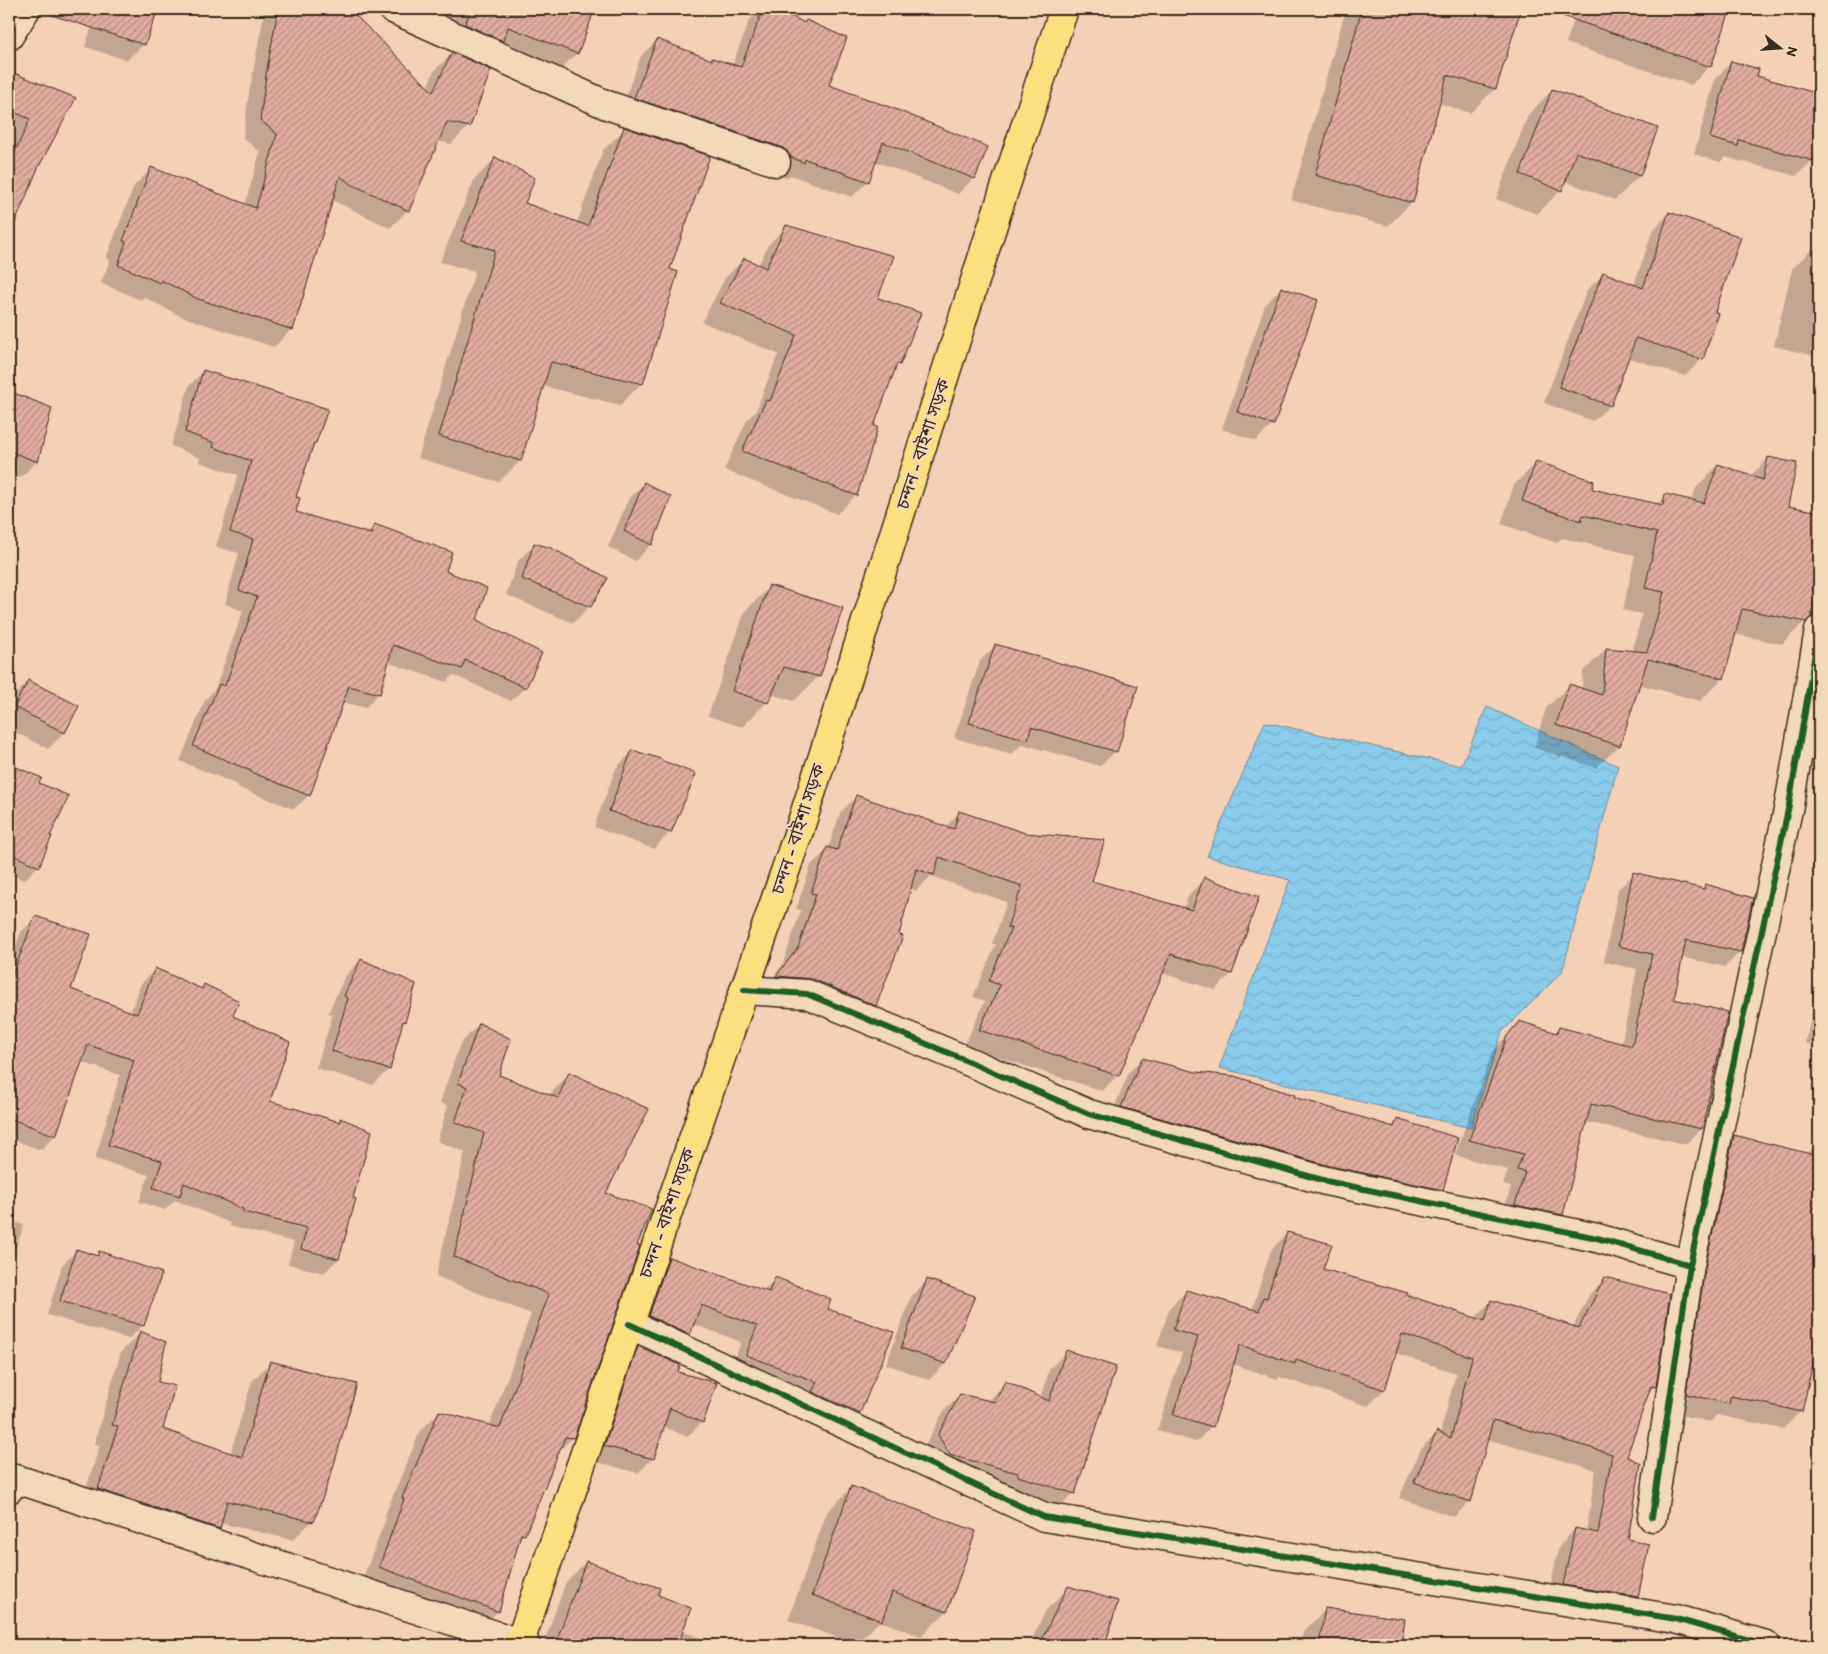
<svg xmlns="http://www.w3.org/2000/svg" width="1828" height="1654" font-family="Itim,'Noto Sans Bengali',sans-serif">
<defs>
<pattern id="water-waves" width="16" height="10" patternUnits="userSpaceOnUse" patternTransform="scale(1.25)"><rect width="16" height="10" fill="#8bccec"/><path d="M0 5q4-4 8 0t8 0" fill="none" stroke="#79afca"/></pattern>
<pattern id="building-hatch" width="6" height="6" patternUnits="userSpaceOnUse" patternTransform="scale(1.25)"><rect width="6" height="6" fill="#e2aca0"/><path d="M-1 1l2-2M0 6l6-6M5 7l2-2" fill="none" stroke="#b88c82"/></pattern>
</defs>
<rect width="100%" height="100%" fill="#f4d0b6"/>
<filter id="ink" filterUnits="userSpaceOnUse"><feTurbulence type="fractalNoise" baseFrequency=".02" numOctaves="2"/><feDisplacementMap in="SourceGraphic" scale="10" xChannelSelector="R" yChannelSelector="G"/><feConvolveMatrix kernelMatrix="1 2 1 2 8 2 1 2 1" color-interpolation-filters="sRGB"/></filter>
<g filter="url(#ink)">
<!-- water -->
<path fill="url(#water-waves)" stroke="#6b8b9a" d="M1487 707 1618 766 1562 972 1502 1032 1471 1128 1219 1068 1290 880 1207 856 1265 722 1461 766Z"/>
<!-- shadow -->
<path fill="#0003" d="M48 9H157L144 44 127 60 85 47 93 22Z
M265 9H594L577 53 555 75 480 62 378 16 370 14 363 17 350 11 427 88 434 71 452 54 469 126 451 144 438 141 408 210 390 228 332 200 292 329 274 347 180 316 144 297 141 300 101 283 110 260 106 258 134 186 151 169 245 205 260 152 243 138 249 93Z
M761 9H773L804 24 806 21 828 86 974 178 958 194 875 161 868 181 852 197 790 175 787 178 619 114 641 56 657 40 711 61 713 59 732 66 749 21Z
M1353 9H1414L1424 12 1425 9H1519L1495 89 1470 113 1438 103 1412 202 1388 226 1291 200 1343 19Z
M1578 9H1710L1728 15 1710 66 1691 85 1566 43Z
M1731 62 1755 77 1819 95V136L1813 160 1796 176 1725 157 1720 162 1694 154 1715 79Z
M9 73 74 99 37 167 9 231V147L16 135 9 132Z
M1552 90 1639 176 1615 200 1564 181 1561 190 1537 214 1496 199 1528 115Z
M625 129 669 270 642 383 620 405 543 386 520 461 499 482 418 458 475 271 440 262 474 180 495 159 523 203 577 223 603 150Z
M1669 214 1713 313 1717 314 1701 360 1685 376 1627 357 1610 405 1593 421 1544 403 1587 290 1604 274 1634 285 1653 230Z
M787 226 877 299 899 364 893 370 873 427 856 495 837 514 724 470 747 420 756 411 778 354 702 322 725 278 744 259 758 266 768 245Z
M1812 249 1819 251V357L1774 346 1792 269Z
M1281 288 1273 424 1256 441 1222 429 1265 305Z
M203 371 315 443 311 446 294 498 295 513 366 534 375 525 444 572 475 621 525 687 511 701 453 675 446 682 387 662 379 693 365 708 342 702 309 795 294 809 237 787 238 785 180 761 205 700 215 689 243 611 225 604 239 553 216 547 238 475 199 462 200 458 171 446 189 386Z
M9 392 51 409 36 462 20 478 9 474Z
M1769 458 1786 507 1819 514V621L1807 619 1782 644 1734 634 1723 678 1700 701 1638 684 1619 746 1596 768 1534 748 1546 708 1569 686 1582 690 1583 672 1606 649 1632 652 1642 614 1623 610 1635 555 1562 538 1557 543 1501 524 1514 485 1536 463 1590 490 1656 505 1666 496 1691 501 1696 488 1718 465 1750 476Z
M644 483 669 498 651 545 635 561 608 547 628 500Z
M535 544 590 606 573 623 506 595 518 561Z
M770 587 819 676 794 701 770 694 767 702 742 727 708 716 745 611Z
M995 646 1116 751 1100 766 1022 744 1012 754 954 738 980 661Z
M28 682 78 707 64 733 48 749 9 729V704L12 698Z
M633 751 670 832 654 849 594 827 616 768Z
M9 765 40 779 38 784 49 836 38 866 24 880 9 874Z
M856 797 945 827 960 812 1090 882 1183 909 1189 895 1205 878 1257 898 1231 974 1215 990 1162 973 1118 1075 1102 1091 964 1046 985 1001 973 997 996 944H992L1007 902 931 876 916 891 910 888 875 1005 858 1021 762 992 782 966 801 910 796 909 811 865 828 849 840 813Z
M1634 874 1701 889 1706 885 1752 899 1740 952 1725 967 1681 957 1672 1000 1701 1129 1686 1144 1586 1122 1562 1214 1547 1230 1500 1220 1511 1187 1503 1185 1508 1170 1455 1155 1492 1053 1519 1022 1554 1034 1559 1029 1621 1045 1637 969 1604 962 1618 889Z
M36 917 70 990 130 1013 141 984 155 969 201 990 204 986 232 1017 268 1102 338 1122 341 1120 352 1199 338 1259 324 1273 288 1264 294 1242 229 1226 230 1223 175 1200 165 1210 139 1202 149 1175 95 1159 120 1075 81 1062 55 1135 41 1150 9 1138V964L21 932Z
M361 960 404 1021 400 1024 389 1069 373 1085 316 1068 333 1014 328 1013 345 976Z
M1819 986V1047L1805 1043Z
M479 1024 497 1076 548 1096 569 1074 604 1193 635 1246 573 1437 557 1453 524 1534 518 1540 498 1611 478 1631 360 1586 386 1518 384 1517 420 1431 439 1412 489 1427 531 1314 436 1276 465 1152 437 1141 448 1106 440 1103 460 1044Z
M1142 1059 1293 1098 1391 1127 1397 1121 1441 1189 1428 1202 1109 1120 1129 1072Z
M1734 1136 1807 1154 1819 1141V1366L1812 1364 1801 1411 1783 1429 1717 1415 1710 1422 1668 1412 1716 1155Z
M9 1220 24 1225 13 1256 9 1261Z
M1287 1234 1321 1270 1475 1318 1491 1301 1573 1327 1589 1295 1606 1279 1655 1386 1647 1394 1626 1457 1627 1540 1636 1596 1620 1613 1547 1601 1559 1546 1575 1529 1586 1532 1596 1470 1487 1439 1470 1501 1454 1517 1399 1498 1421 1449 1437 1433 1440 1434 1456 1373 1395 1353 1384 1390 1368 1406 1280 1377 1277 1379 1233 1364 1212 1426 1196 1442 1157 1431 1182 1353 1157 1346 1170 1307 1187 1291 1252 1310 1271 1250Z
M76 1251 95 1257 100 1253 143 1325 129 1339 47 1315 62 1265Z
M669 1258 763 1291 775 1279 826 1309 892 1333 859 1412 842 1429 730 1371 741 1342 693 1324 689 1335 673 1351 633 1332 653 1274Z
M927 1280 973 1297 945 1364 929 1380 886 1364 911 1297Z
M140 1333 156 1383 161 1430 230 1454 252 1381 271 1362 312 1521 293 1540 220 1523 219 1528 200 1547 80 1508 100 1445 94 1444 121 1352Z
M639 1347 676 1372 702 1422 687 1437 663 1426 653 1458 638 1473 590 1460 624 1362Z
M1067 1352 1074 1493 1058 1509 922 1452 943 1412 960 1395 988 1402 1005 1383 1040 1398 1050 1368Z
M851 1488 974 1532 946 1612 921 1636 880 1621 856 1644 788 1620 827 1512Z
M586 1562 656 1596 681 1631 711 1642 710 1645H543L566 1582Z
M1069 1588 1116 1601 1104 1645H1029L1046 1610Z
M1325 1610 1404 1620 1400 1645H1301L1303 1632Z"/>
<!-- building -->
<path fill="url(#building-hatch)" stroke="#3b2a1e" d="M53 9H158L145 45 52 15Z
M278 9H349L433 92 452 52 491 70 470 127 447 122 409 211 351 184 340 176 293 330 198 299 161 280 160 283 118 265 126 242 123 241 151 167 256 208 277 134 260 120 266 75Z
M468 9H595L578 54 508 27 503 41 465 24 470 12 467 11Z
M763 9H776L805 23 806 20 847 38 829 85 895 109 988 147 975 179 883 142 869 182 805 159 804 163 791 157 787 151 781 147 634 98 657 39 712 60V58L741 67Z
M1362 9H1521L1496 89 1447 75 1413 203 1315 175Z
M1558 9H1714L1729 14 1711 67 1557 14Z
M1731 61 1759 69 1757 76 1819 94V140L1814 161 1739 140 1738 146 1710 138Z
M9 71 76 98 38 168 9 237V165L30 119 9 110Z
M1552 89 1658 128 1640 176 1576 152 1562 191 1520 174Z
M624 127 710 156 670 269 678 272 643 384 551 362 521 461 439 436 495 250 461 241 495 157 535 178 525 203 588 226Z
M1669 212 1741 237 1715 312 1718 313 1703 360 1636 338 1611 406 1559 387 1603 272 1643 288Z
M786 225 894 256 878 298 921 313 900 365 897 364 874 426 878 427 857 496 742 451 766 400 770 401 796 335 720 303 744 258 766 268Z
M1281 287 1318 300 1274 425 1237 412Z
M203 370 328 409 316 443H314L296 497 300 498 296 512 371 534 374 524 452 552 446 571 487 588 477 620 542 653 526 688 465 660 462 669 393 645 380 694 349 686 310 796 251 772V771L193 746 219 684 225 686 257 597 239 590 253 539 230 532 251 461 213 447 214 443 185 432Z
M9 391 52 408 38 462 9 451Z
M1768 457 1797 463 1788 506 1819 512V580L1811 617 1806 622 1742 609 1724 679 1648 659 1620 746 1556 725 1569 684 1602 695 1606 648 1647 652 1664 592 1645 588 1657 533 1583 515 1581 521 1522 501 1536 461 1594 481 1592 489 1663 505 1665 494 1704 503 1718 464 1763 480Z
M644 482 671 497 652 545 624 531Z
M534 543 551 548 608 578 591 607 522 579Z
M769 585 843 608 820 677 784 667 768 703 732 691Z
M995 644 1138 686 1117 752 1031 727 1028 740 969 723Z
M28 680 79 706 65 733 14 707Z
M632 750 661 759V760L696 774 671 833 609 811Z
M9 764 42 778 39 783 69 796 50 836H52L39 867 9 853Z
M856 795 954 829 959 811 1025 833 1105 840 1092 881 1192 910 1204 877 1259 897 1232 974 1171 954 1119 1076 979 1030 1000 985 989 981 1011 928H1007L1022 886 939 857 934 875 916 869 899 935 903 936 876 1006 813 979 776 976 798 948 816 894 811 893 827 847 837 850Z
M1633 872 1704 889 1705 884 1753 898 1741 952 1686 940 1674 999 1728 1012 1702 1129 1591 1104 1563 1215 1515 1205 1525 1172 1517 1170 1523 1154 1469 1140 1507 1036 1519 1021 1557 1033 1559 1027 1632 1046 1652 954 1618 946Z
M35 916 91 934 71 989 137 1014 155 968 202 989 204 984 239 1001 233 1016 290 1042 270 1101 340 1122V1118L372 1131 353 1198 356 1199 339 1259 301 1249 307 1228 243 1212V1209L184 1183 180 1196 153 1188 162 1161 108 1145 134 1060 88 1045 56 1136 9 1118V984Z
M361 959 416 984 405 1022 403 1021 390 1070 332 1051 348 998 344 996Z
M479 1023 511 1039 499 1075 558 1098 569 1072 649 1109 606 1193 652 1209 637 1245 640 1246 574 1438 565 1437 525 1535 521 1534 499 1612 379 1567 404 1499 402 1498 439 1411 500 1428 549 1294 454 1257 484 1133 455 1122 467 1087 458 1083Z
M1142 1058 1196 1072 1234 1076 1295 1095 1294 1097 1394 1127 1397 1119 1458 1138 1443 1190 1330 1166 1121 1107Z
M1734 1135 1819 1156V1336L1802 1412 1731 1396 1729 1404 1686 1394 1705 1268Z
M1287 1232 1332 1244 1323 1269 1408 1293 1407 1295 1485 1321 1491 1300 1579 1328 1605 1277 1670 1294 1656 1387 1651 1386 1627 1456 1641 1464 1628 1539 1649 1544 1638 1597 1563 1585 1575 1528 1598 1533 1612 1454 1493 1420 1471 1502 1414 1482 1437 1431 1451 1438 1472 1357 1402 1334 1385 1390 1296 1360 1295 1364 1240 1345 1213 1427 1173 1415 1198 1337 1173 1330 1186 1290 1259 1311 1263 1297 1267 1298Z
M76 1249 98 1256 99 1251 162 1273 144 1326 60 1301Z
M669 1257 769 1292 775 1277 831 1299 828 1309 894 1332 860 1413 812 1392 817 1382 746 1355 757 1326 701 1305 690 1335 649 1316Z
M927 1279 975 1296 946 1364 901 1348Z
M140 1331 166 1342 158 1382 175 1386 163 1429 242 1457 270 1361 357 1384 333 1468 314 1522 227 1501 220 1529 98 1489 118 1426 112 1425Z
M638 1346 680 1365 678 1372 717 1383 703 1423 670 1408 654 1459 604 1446Z
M1066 1350 1116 1367 1075 1494 1018 1476V1473L950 1455 938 1435 960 1394 995 1402 1005 1381 1049 1401Z
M851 1486 976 1531 947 1612 892 1592 882 1621 812 1595Z
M586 1561 660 1588 658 1595 691 1608 678 1645H555Z
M1068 1586 1118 1601 1105 1645H1039Z
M1325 1608 1405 1619 1401 1645H1319Z"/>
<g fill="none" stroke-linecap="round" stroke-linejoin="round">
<defs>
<path id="minor" d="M393 9 607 105 776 162
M9 36 26 9
M744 990 807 994 958 1057 1089 1114 1326 1181 1597 1238 1690 1265 1652 1517
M1690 1265 1789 805 1819 630
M629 1324 1044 1517 1676 1619 1766 1645
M9 1489 16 1479 526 1645"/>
<path id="major" d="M519 1645 799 831 996 215 1064 9"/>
</defs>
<!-- minor casing -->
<use href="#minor" stroke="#3b2a1e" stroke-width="31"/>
<!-- major casing -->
<use href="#major" stroke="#3b2a1e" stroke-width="31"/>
<!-- minor -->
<use href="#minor" stroke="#f3d9ba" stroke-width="28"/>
<!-- major -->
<use href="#major" stroke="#fce080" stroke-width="28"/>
<defs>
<path id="cycleway" d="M744 990 807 994 958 1057 1089 1114 1326 1181 1597 1238 1690 1265 1652 1517
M1690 1265 1789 805 1819 630
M629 1324 1044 1517 1676 1619 1766 1645"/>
</defs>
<!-- cycleway casing -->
<use href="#cycleway" stroke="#f3d9ba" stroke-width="9"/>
<!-- cycleway -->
<use href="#cycleway" stroke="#1b5e20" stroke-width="6"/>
</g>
</g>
<g text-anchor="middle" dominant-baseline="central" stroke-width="4" stroke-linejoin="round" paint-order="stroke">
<!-- street labels -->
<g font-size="18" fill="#3b2a1e" stroke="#f3d9ba">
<text transform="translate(923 444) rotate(-72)">চন্দন - বাইশা সড়ক</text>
<text transform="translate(798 829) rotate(-72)">চন্দন - বাইশা সড়ক</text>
<text transform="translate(667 1213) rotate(-71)">চন্দন - বাইশা সড়ক</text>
</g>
</g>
<!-- margin -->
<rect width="1828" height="1654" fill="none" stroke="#f3d9ba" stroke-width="30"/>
<rect x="15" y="15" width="1798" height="1624" fill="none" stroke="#3b2a1e" stroke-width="2" filter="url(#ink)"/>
<!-- north arrow -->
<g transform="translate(1780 48) rotate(107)" stroke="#f3d9ba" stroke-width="4" paint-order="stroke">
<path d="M0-4L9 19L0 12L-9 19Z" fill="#3b2a1e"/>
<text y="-8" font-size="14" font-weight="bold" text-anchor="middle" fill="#3b2a1e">N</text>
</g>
</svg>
